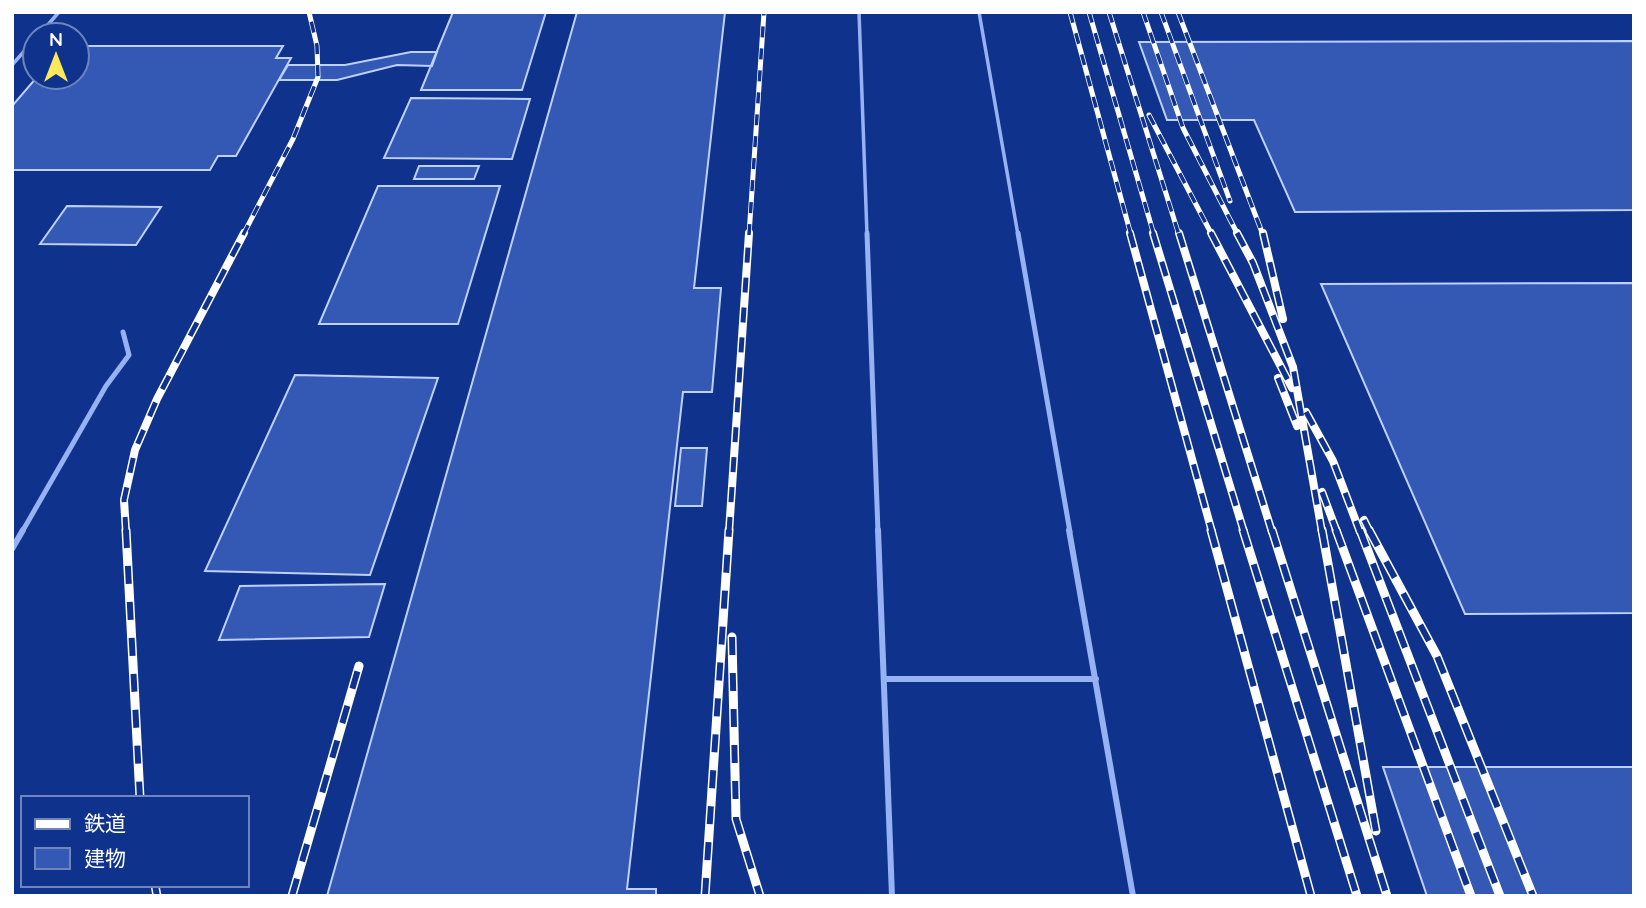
<svg xmlns="http://www.w3.org/2000/svg" width="1646" height="908" font-family="Quicksand,'Noto Sans JP',sans-serif">
<rect width="100%" height="100%" fill="#0f338d"/>
<!-- building -->
<path fill="#3359b5" stroke="#bed1fe" stroke-width="2" d="M453 12H546L522 90H421Z
M577 12H725L694 288H721L712 392H683L627 889H656V896H327Z
M1634 41V210L1295 212 1254 120H1167L1139 42Z
M77 46H283L276 58H291L236 156H218L210 170H12V106L37 77H77Z
M411 52H437L432 66 397 65 337 80H279L288 65H345Z
M411 98 530 99 512 159 384 158Z
M419 166H479L474 179H414Z
M378 186H500L458 324H319Z
M67 206 161 207 136 245 40 244Z
M1634 283V613L1465 614 1321 284Z
M295 375 438 378 370 575 205 571Z
M681 448H707L702 506H675Z
M385 584 369 637 219 640 240 586Z
M1383 767H1634V896H1427Z"/>
<g fill="none" stroke-linecap="round" stroke-linejoin="round">
<!-- lane-far2 -->
<path stroke="#97b2f3" stroke-width="3.5" d="M859 12 867 235
M979 12 1018 235
M39 35 59 12
M12 65 35 39"/>
<!-- lane-far1 -->
<path stroke="#97b2f3" stroke-width="5" d="M867 233 878 532
M1018 233 1070 532
M22 532 106 386 129 355 123 332"/>
<!-- lane -->
<path stroke="#97b2f3" stroke-width="6" d="M878 530 892 896
M1069 530 1133 896
M12 549 23 530
M884 679H1096"/>
<defs>
<path id="rail-far2" d="M1070 12 1131 235
M1089 12 1154 235
M1109 12 1179 235
M1143 12 1183 128 1238 235
M1161 12 1230 201
M1178 12 1263 235
M1149 115 1212 235
M243 235 293 139 318 77 317 46 309 12
M749 235 764 12"/>
<path id="rail-far1" d="M1130 233 1212 532
M1153 233 1244 532
M1179 233 1272 532
M1211 233 1292 388
M1237 233 1253 263 1293 367 1322 532
M1263 233 1283 319
M1278 378 1297 426
M1306 412 1333 461 1360 532
M1322 492 1337 532
M1364 520 1370 532
M126 532 124 500 135 450 157 399 244 233
M729 532 749 233"/>
<path id="rail" d="M126 530 140 798
M1211 530 1311 896
M1243 530 1357 896
M1272 530 1387 896
M1322 530 1376 831
M1336 530 1471 896
M1360 530 1500 896
M1369 530 1437 656 1533 896
M732 637 736 819 760 896
M155 885 157 896
M292 896 359 666
M705 896 729 530"/>
</defs>
<!-- rail-far2 casing -->
<use href="#rail-far2" stroke="#fff" stroke-width="5"/>
<!-- rail-far1 casing -->
<use href="#rail-far1" stroke="#fff" stroke-width="8"/>
<!-- rail casing -->
<use href="#rail" stroke="#fff" stroke-width="9"/>
<!-- rail-far2 -->
<use href="#rail-far2" stroke="#0f338d" stroke-width="3.5" stroke-dasharray="11" stroke-linecap="butt"/>
<!-- rail-far1 -->
<use href="#rail-far1" stroke="#0f338d" stroke-width="5" stroke-dasharray="15" stroke-linecap="butt"/>
<!-- rail -->
<use href="#rail" stroke="#0f338d" stroke-width="6" stroke-dasharray="18" stroke-linecap="butt"/>
</g>
<!-- border -->
<rect width="1646" height="908" fill="none" stroke="#ffffff" stroke-width="28"/>
<!-- legend -->
<rect x="21" y="796" width="228" height="91" fill="#0f338d" stroke="#6f85bb" stroke-width="2"/>
<rect x="35" y="819" width="35" height="10" fill="#ffffff" stroke="#6f85bb" stroke-width="2"/>
<text x="84" y="831" font-size="21" fill="#ffffff">鉄道</text>
<rect x="35" y="848" width="35" height="21" fill="#3359b5" stroke="#6f85bb" stroke-width="2"/>
<text x="84" y="866" font-size="21" fill="#ffffff">建物</text>
<!-- north arrow -->
<g transform="translate(56 56)"><circle r="33" fill="#0f338d" stroke="#6f85bb" stroke-width="2"/>
<path d="M0-5L12 26L0 18L-12 26Z" fill="#ffe859"/>
<text y="-10" font-size="19" font-weight="bold" text-anchor="middle" fill="#ffffff">N</text>
</g>
</svg>
